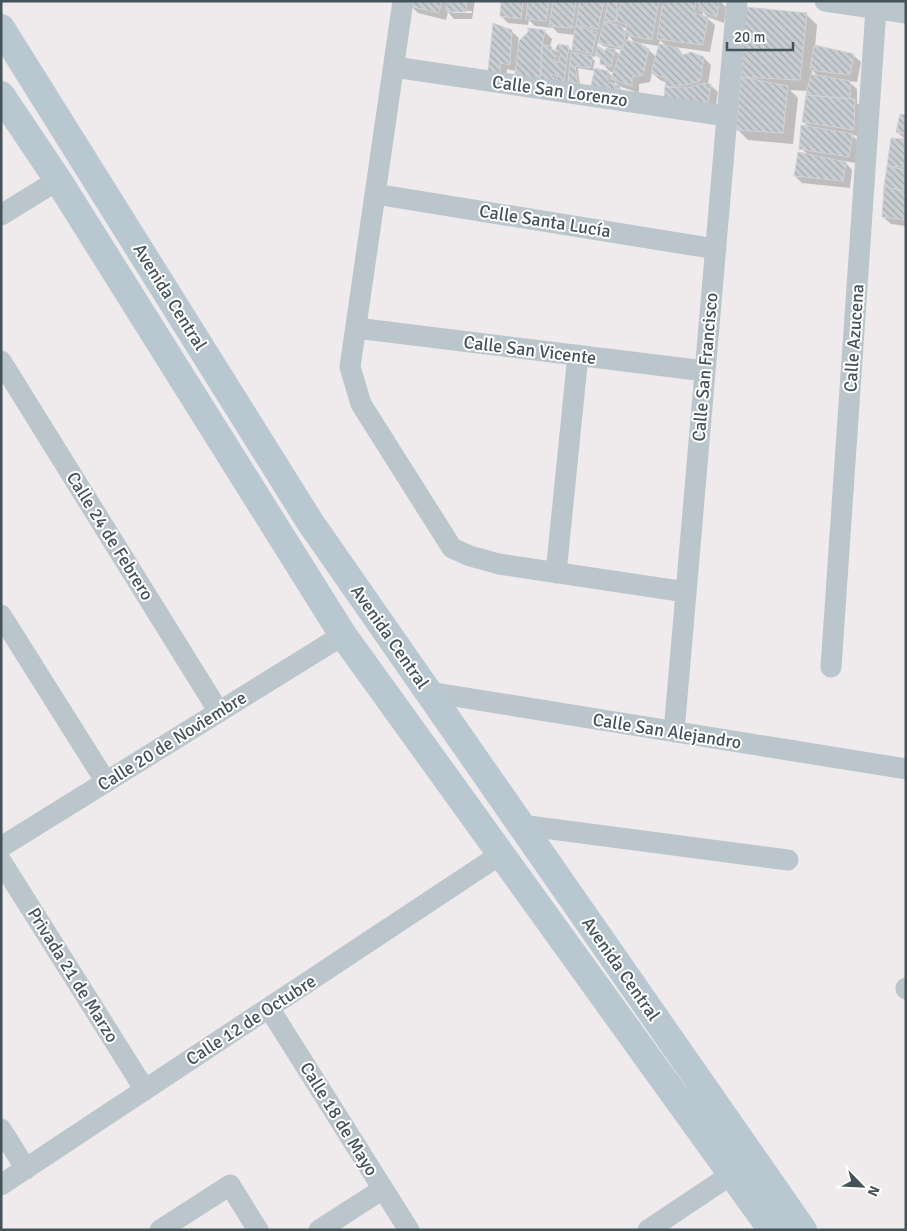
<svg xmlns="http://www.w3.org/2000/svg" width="907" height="1231" font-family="Signika,sans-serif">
<defs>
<pattern id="building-back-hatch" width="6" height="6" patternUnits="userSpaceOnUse" patternTransform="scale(1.25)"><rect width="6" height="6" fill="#c8cdd1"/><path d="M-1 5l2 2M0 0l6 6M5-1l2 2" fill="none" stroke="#a4a9ad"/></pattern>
</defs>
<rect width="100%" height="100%" fill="#efebec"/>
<!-- shadow -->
<path fill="#0003" fill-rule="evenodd" d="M411 1H475L472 19H454L448 12 446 20 418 13 411 6ZM453 11H472V13H453Z
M502 1H618L621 4 622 1H696L701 6V1H720L726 7 724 23 708 17 703 12 702 16 707 18 715 25 710 52 675 47 684 56 704 58 711 65 708 84 710 85 718 92 715 111 666 99 667 83 660 80 652 73 650 82 639 84V93L619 86 615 82V86L619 88 627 95 626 102 595 71 578 68 580 86 571 88 516 71 507 69 506 80 490 71 511 31 519 38 518 43 529 33 544 31 552 39 550 47 556 52 559 45 568 47 572 51 575 35 558 33 553 28 535 26 529 20 528 25 508 23 501 16ZM620 26 628 29 627 35 625 31ZM629 36 634 42 659 46 656 57 649 50 627 42ZM660 40 667 47 659 45ZM598 42 603 46 608 47 605 53 597 47ZM612 48 622 50 620 55ZM596 54 601 59 602 63 609 71 614 73 613 77 608 72 593 69 595 61 590 55 595 57Z
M747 9 806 14 817 25 815 47 853 55 861 62 857 82 848 81 857 89V103L862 108 861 136 852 135 860 143 856 163 844 161 852 170 850 188 802 183 795 176 808 155 801 148 809 128 803 121 809 91 790 90 798 98 793 144 748 140 737 129 742 78ZM812 70 819 77 812 76Z
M906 116V140L897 132Z
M892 139 906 140V226L891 224 883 217 885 187Z"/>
<!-- building -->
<path fill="url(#building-back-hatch)" stroke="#d0d3d8" d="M410 1H442L439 13 409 6Z
M447 1H467L466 12H446Z
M501 1H523L521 19 500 16Z
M528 1H549L546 21 526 19Z
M553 1H576L572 28 549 26Z
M580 1H604L598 29 576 25Z
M608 1H617L616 21 604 22Z
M621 1H659L652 40 625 35 627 25 616 21Z
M663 1H696L694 13 708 17 703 45 657 39Z
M700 1H719L717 17 699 10Z
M746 7 807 13 800 80 741 77Z
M604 22 622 26 625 35 622 48 598 43Z
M493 23 512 30 510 65 500 63V73L488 71Z
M575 26 597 32 592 54 572 49Z
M528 28 545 30 542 47 540 80 515 74 519 41 528 32Z
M626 40 639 43 649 49 643 75 632 77V86L611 79 620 52Z
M542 44 552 47 551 51 556 56 554 61 558 63 561 53 555 50 558 44 569 46 564 81 556 82 557 76 552 74 551 77 554 78 553 85 540 80Z
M659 44 678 48 683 55 691 52 704 57 700 81 686 85 665 87 666 78 651 73Z
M814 45 854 54 850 75 810 70Z
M598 46 605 51 606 48 615 49 611 67 600 64V58L595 55Z
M571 52 593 56 590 68 575 66 578 83 568 82Z
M595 68 608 71V82L620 86 619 96 590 90Z
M811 74 850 81V99L806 95Z
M741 77 788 86 783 133 736 130Z
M703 83 711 84 708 105 664 99 665 87 688 88Z
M806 95 855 99 854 130 802 122Z
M900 114 906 115V134L896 132Z
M801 125 853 134 849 157 799 149Z
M891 138 906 139V167L887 166Z
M798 152 846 162 843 181 794 176Z
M887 166 906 170V191L884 187Z
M884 187 906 191V220L882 217Z"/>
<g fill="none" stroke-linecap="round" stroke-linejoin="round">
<!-- street -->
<path stroke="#bac6cc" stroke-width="21" d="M403 1 350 367 361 404 452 548 470 556 499 564 686 592
M825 1 906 13
M394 67 727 116
M375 194 716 249
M1 215 58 180
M356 328 705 371
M1 361 219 712
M556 573 578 355
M1 615 106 782
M831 667 876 9
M429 692 906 769
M674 732 737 1
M521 825 788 860
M1 847 343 635
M1 861 145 1090
M906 989V988
M269 1008 409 1230
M1 1129 26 1169
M1 1185 501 854
M160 1230 230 1185 258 1230
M319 1230 383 1189
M648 1230 732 1174"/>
<!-- secondary -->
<path stroke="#b9c8d0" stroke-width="28" d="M1 28 310 522 803 1230
M1 95 58 180 343 635 772 1230"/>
</g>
<g text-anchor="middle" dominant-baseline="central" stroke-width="4" stroke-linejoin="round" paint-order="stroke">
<!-- street labels -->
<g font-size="18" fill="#445359" stroke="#fff">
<text transform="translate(560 91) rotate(8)">Calle San Lorenzo</text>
<text transform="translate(545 221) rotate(9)">Calle Santa Lucía</text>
<text transform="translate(170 297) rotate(58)">Avenida Central</text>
<text transform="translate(854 338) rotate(-86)">Calle Azucena</text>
<text transform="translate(530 350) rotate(7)">Calle San Vicente</text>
<text transform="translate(705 367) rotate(-85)">Calle San Francisco</text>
<text transform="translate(110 536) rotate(58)">Calle 24 de Febrero</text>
<text transform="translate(390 637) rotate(55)">Avenida Central</text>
<text transform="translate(667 731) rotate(9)">Calle San Alejandro</text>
<text transform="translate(172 741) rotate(-32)">Calle 20 de Noviembre</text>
<text transform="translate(621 969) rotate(55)">Avenida Central</text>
<text transform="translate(73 975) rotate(58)">Privada 21 de Marzo</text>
<text transform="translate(251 1020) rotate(-33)">Calle 12 de Octubre</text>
<text transform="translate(339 1119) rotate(58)">Calle 18 de Mayo</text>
</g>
</g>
<!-- border -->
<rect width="907" height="1231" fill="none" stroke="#445359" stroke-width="5"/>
<!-- north arrow -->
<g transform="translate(862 1186) rotate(114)" stroke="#ffffff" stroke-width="4" paint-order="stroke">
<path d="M0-4L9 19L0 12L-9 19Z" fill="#445359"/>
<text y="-8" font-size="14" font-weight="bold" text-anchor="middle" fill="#445359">N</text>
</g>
<!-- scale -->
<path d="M727 42v8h66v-8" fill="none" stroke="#445359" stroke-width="2.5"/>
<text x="734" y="42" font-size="15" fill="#445359" stroke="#ffffff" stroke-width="4" paint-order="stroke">20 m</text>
</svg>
